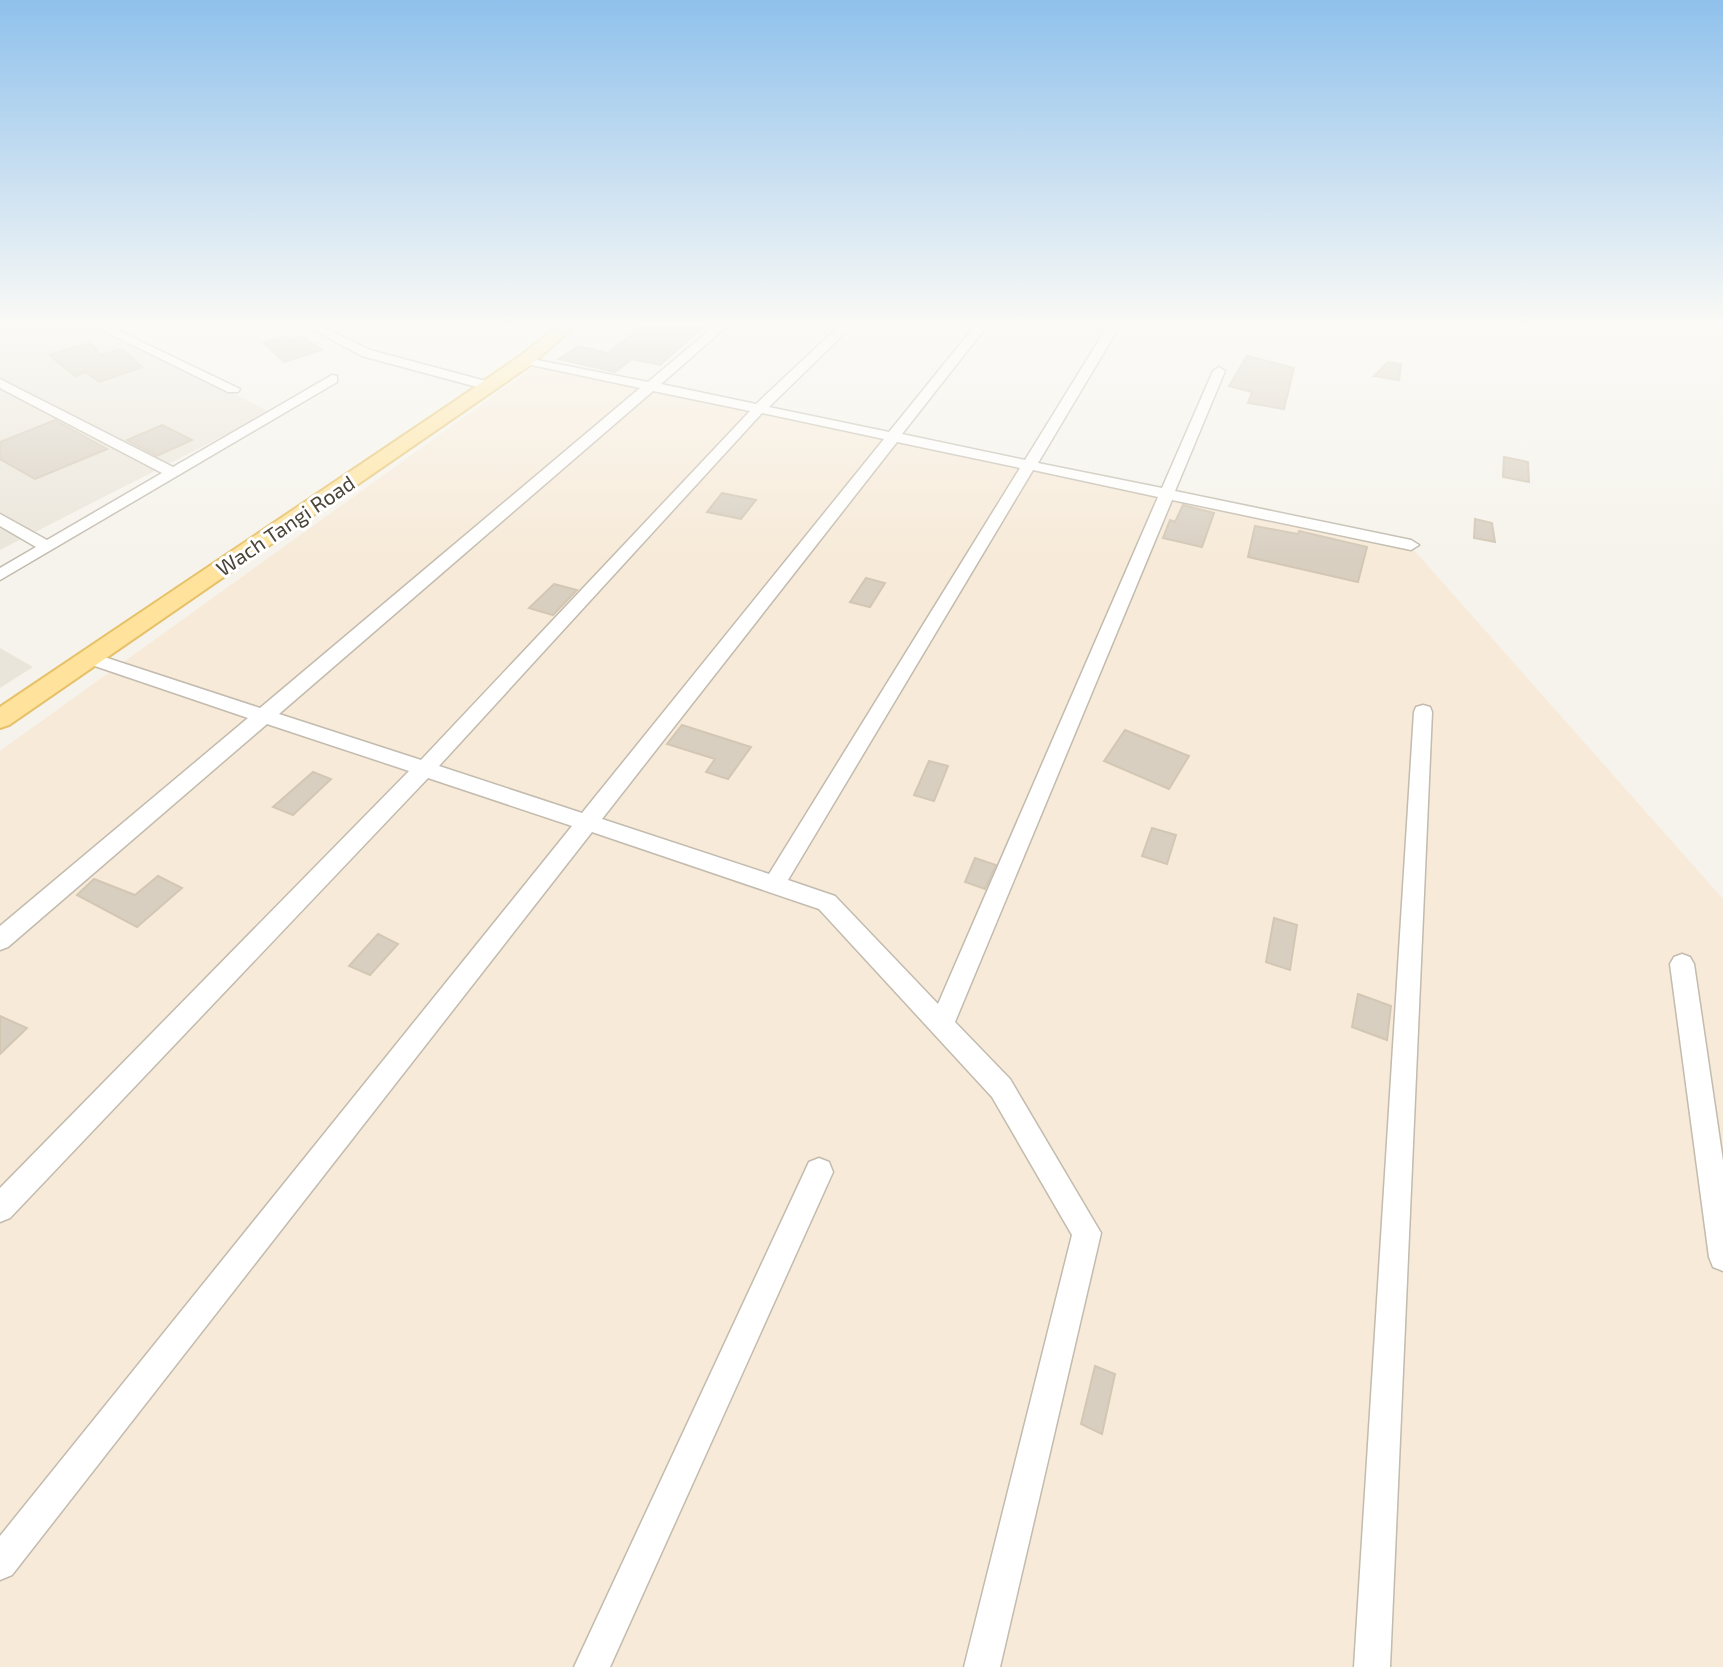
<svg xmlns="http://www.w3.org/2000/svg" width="1723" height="1667" font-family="'Exo 2',sans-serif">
<rect width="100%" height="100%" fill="#f6f3ec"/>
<!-- residential -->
<path fill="#eae5da" d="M0 327H106L270 412 0 550Z
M0 648 33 667 0 688Z"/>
<!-- commercial -->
<path fill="#f7ead8" d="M542 361 1412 548 1723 899V1667H0V751Z"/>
<!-- building -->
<path fill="#d8cfc1" stroke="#d3c7b4" stroke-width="2" d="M642 327H703L660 365 632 359 615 372 559 359 578 346 608 353Z
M284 336 291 340 303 337 322 350 284 362 264 343Z
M90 343 101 355 122 349 142 367 99 382 86 372 75 376 49 355Z
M1247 356 1294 368 1284 409 1248 403 1252 392 1229 386Z
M1388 362 1401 364 1399 380 1374 376Z
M55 420 107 449 35 479 0 459V442Z
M162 425 192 440 157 456 127 440Z
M1504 457 1528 462 1529 482 1503 477Z
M722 493 756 500 741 519 707 512Z
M1183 505 1214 513 1202 547 1163 538 1170 520 1175 522Z
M1475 519 1492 523 1495 542 1474 538Z
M1255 526 1298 534 1299 531 1367 547 1358 582 1248 557Z
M866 578 885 583 870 607 850 602Z
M554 584 577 590 553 615 529 608Z
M682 725 751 747 728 779 706 772 715 759 667 744Z
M1125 730 1189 756 1169 789 1104 761Z
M929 761 948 766 934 801 914 795Z
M313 772 331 779 293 815 273 807Z
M1152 828 1176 835 1167 864 1142 856Z
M975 858 996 865 985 889 965 882Z
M158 876 182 888 137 927 77 895 94 879 135 895Z
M1274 918 1297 925 1290 970 1266 962Z
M378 934 398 944 370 975 349 966Z
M1358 994 1391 1006 1387 1040 1352 1027Z
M0 1016 27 1028 0 1054Z
M1095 1366 1115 1374 1102 1434 1081 1424Z"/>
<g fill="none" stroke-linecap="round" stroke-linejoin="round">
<defs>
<path id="minor" d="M96 327H111L240 389 238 392H228Z
M308 327H323L370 350 493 383 494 386 488 390 362 356Z
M713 327H726L661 384 756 404 838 327H851L769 407 889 432 974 327H986L902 434 1025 460 1107 327H1119L1038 463 1162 488 1213 371 1219 367 1225 371 1175 491 1411 540 1419 545 1411 550 1172 500 955 1022 1010 1079 1101 1233 1000 1667H964L1072 1235 992 1097 819 909 592 832 12 1575 0 1580V1536L572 826 428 778 10 1218 0 1222V1188L409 771 267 724 8 947 0 950V926L248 718 83 662 80 658 89 652 95 654 260 708 640 388 522 363V357L648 382ZM653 391 750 411 421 760 279 714ZM762 413 884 439 582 813 439 766ZM897 442 1020 468 769 874 602 819ZM1033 470 1158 497 938 1004 835 896 788 880Z
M332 375 337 376V382L0 580V568L36 547 0 526V514L47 540 162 473 0 388V379L173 467Z
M1423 705 1430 707 1432 712 1390 1667H1354L1414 712 1416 707Z
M1682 954 1690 957 1694 964 1723 1161V1271L1713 1267 1709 1257 1670 964 1674 957Z
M819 1158 829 1162 833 1172 610 1667H574L809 1162Z"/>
<path id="major" d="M557 327H574L532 364 464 411 9 725 0 728V707L452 403 520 356Z"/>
</defs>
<!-- minor casing -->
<use href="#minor" stroke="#c2bbae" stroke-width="3"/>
<!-- major casing -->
<use href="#major" stroke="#e6c16a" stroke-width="4"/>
<!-- minor -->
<use href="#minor" fill="#fff" fill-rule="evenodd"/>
<!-- major -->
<use href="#major" fill="#ffe39c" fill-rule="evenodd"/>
</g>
<!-- sky -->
<linearGradient id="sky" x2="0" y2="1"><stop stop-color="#8fc1ec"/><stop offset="0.58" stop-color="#fbfaf6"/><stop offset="1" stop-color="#fbfaf6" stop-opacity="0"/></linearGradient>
<rect width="1723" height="560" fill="url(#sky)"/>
<g text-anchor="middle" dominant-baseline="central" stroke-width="6" stroke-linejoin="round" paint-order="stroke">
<!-- far-street labels -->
<g font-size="21" fill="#4b4439" stroke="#fff">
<text transform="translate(285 525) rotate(-34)">Wach Tangi Road</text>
</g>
</g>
</svg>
